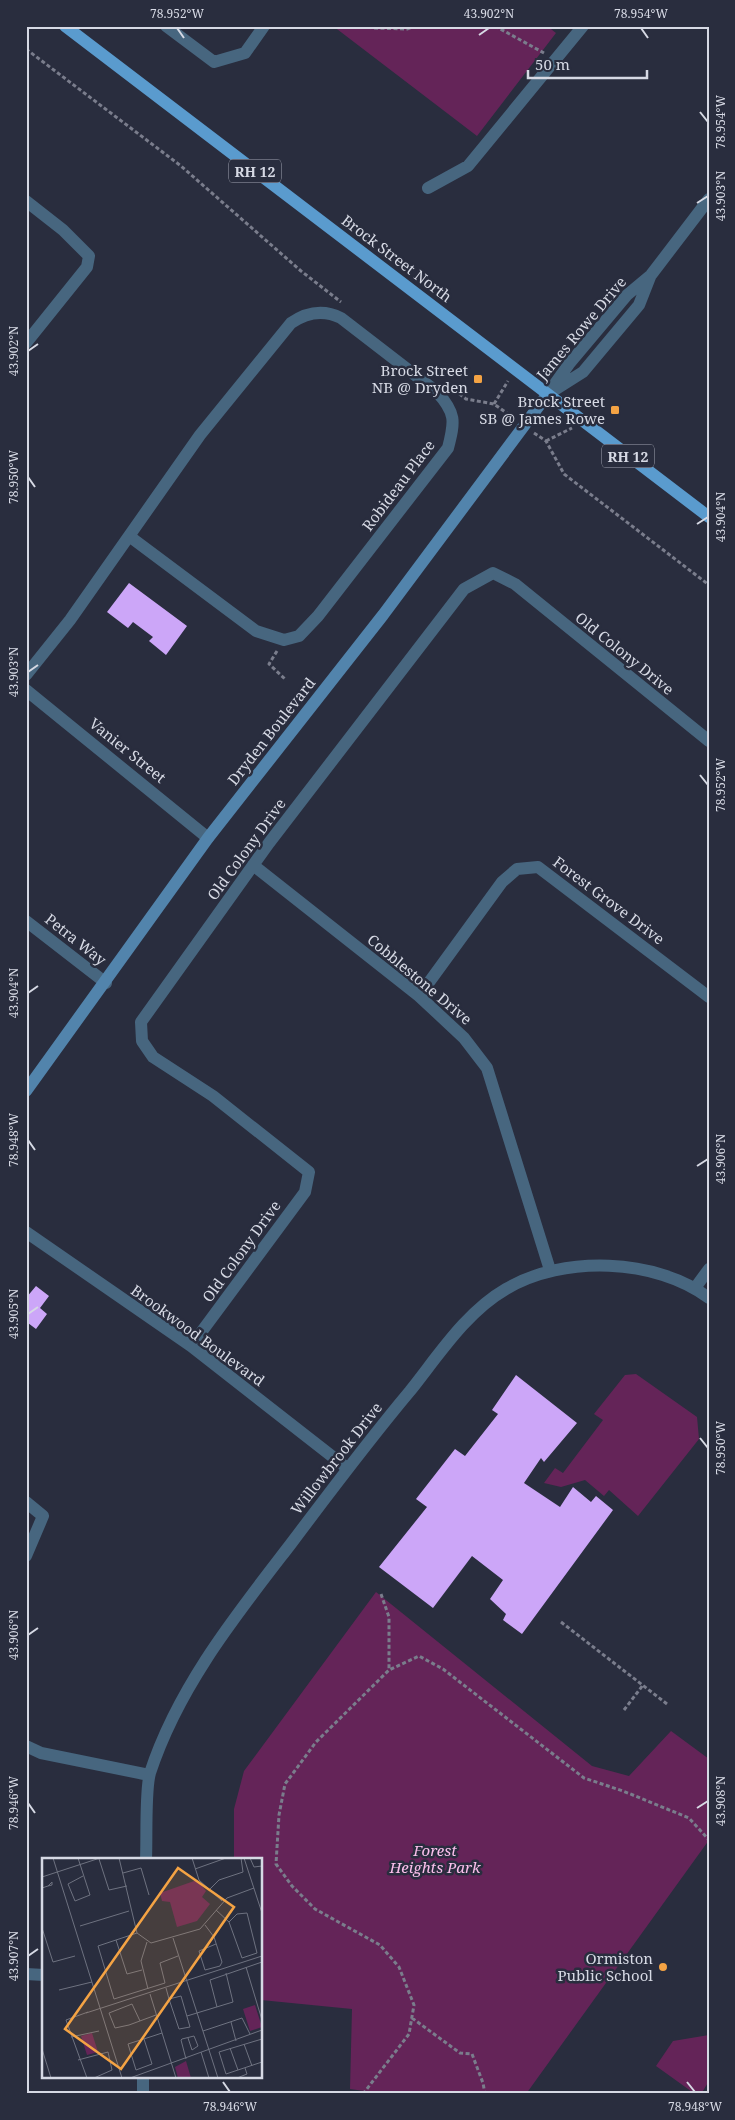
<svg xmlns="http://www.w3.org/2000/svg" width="735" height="2120" font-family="'Noto Serif',serif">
<rect width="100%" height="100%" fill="#292d3e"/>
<!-- green -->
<path fill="#642458" d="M333 26H547L556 33 477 136Z
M636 1374 697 1417 699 1439 638 1516 609 1490 604 1496 585 1480 561 1487 544 1483 555 1468 563 1473 603 1420 594 1414 625 1375Z
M376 1592 592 1766 629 1776 671 1731 709 1759V1840L526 2094H386L350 2089 352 2009 261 2000V1859H234V1809L244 1771Z
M709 2035V2081L701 2094H695L656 2066 673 2041Z"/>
<!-- building -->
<path fill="#cca6f8" d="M129 583 187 626 166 655 149 641 153 637 133 622 128 628 107 612Z
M36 1286 49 1296 40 1308 47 1314 36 1329 28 1323 26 1325V1298Z
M516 1375 577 1423 544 1462 541 1458 524 1483 560 1507 573 1487 591 1502 596 1496 613 1510 522 1634 503 1620 506 1614 490 1599 503 1580 472 1556 433 1608 379 1567 427 1507 416 1499 455 1449 465 1456 498 1414 492 1410Z"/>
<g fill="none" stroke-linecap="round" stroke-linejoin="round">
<!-- path -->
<path stroke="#7a7d8c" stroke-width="3" stroke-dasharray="4 2.5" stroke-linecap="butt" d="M368 26 372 28 407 29 415 26
M495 26 544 53
M26 49 181 166 301 271 341 302
M454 390 466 399 494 404 515 419
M494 404 508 381
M534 433 546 441 564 474 709 585
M546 441 572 428
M277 651 269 664 285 679
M381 1594 389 1617V1669
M561 1622 667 1704
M624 1710 643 1685
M412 2018 460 2053 472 2054 483 2083 485 2094
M363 2094 409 2034 414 2005 399 1967 380 1945 315 1909 292 1886 276 1864 279 1815 285 1784 316 1742 389 1670 419 1656 443 1669 584 1778 623 1791 689 1818 709 1840"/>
<!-- street -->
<path stroke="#47667f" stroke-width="12" d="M166 26 214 62 245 53 264 26
M428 188 468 166 583 26
M26 201 63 230 89 256 87 267 26 343
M553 391 583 372 639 305 650 277
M547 395 569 364 627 295 651 275 709 199
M26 675 70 620 200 435 291 323C307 312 323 309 341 318L437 392C456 413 455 421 448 448L318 616 299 636 284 640 256 631 129 536
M26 690 208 838
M253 865 419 996 464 1038 487 1068 550 1270
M26 921 106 983
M419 996 502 882 517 869 538 867 709 997
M26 1232 191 1346 347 1468
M695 1288 709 1269
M191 1346 305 1192 309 1172 213 1096 153 1057 142 1041 141 1022 269 843 464 589 493 573 515 584 709 741
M26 1502 43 1516 26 1556
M26 1746 41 1753 149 1775
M146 1859C147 1838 145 1790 150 1773 178 1687 236 1615 290 1545 329 1493 368 1441 410 1391 438 1356 466 1312 506 1289 563 1255 656 1258 709 1298
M26 1974 44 1975
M143 2076V2094"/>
<!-- secondary -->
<path stroke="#5284ac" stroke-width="12" d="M26 1091 208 838 383 615 547 395"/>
<!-- primary -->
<path stroke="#5a9bce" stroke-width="12" d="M65 26 709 517"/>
</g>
<!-- ticks -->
<path fill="none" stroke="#d6d9e4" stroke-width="2" d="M177 28 184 38M641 28 648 38M479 35 489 28M700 112 708 122M697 203 708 196M28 351 38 344M28 477 35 487M697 524 708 517M28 672 38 665M700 775 708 785M28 993 38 986M28 1140 35 1150M697 1166 708 1159M28 1314 38 1307M700 1438 708 1448M28 1635 38 1628M28 1803 35 1813M697 1808 708 1801M28 1956 38 1949M223 2082 230 2092M687 2082 695 2092"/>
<!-- markers -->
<g fill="#f4a344" stroke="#292d3e" stroke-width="2">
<rect x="473" y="374" width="10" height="10" rx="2.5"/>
<rect x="610" y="405" width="10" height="10" rx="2.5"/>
<circle cx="663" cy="1967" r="5"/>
</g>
<g text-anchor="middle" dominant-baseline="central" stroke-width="5" stroke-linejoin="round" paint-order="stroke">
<!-- shield labels -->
<g fill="#292d3e" stroke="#a2a5b2" stroke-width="1">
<rect x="229" y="159.5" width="52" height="23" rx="4"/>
<rect x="602" y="444.5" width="52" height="23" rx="4"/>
</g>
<g font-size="14" font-weight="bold" fill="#d6d9e4">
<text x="255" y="171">RH 12</text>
<text x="628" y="456">RH 12</text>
</g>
<!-- street labels -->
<g font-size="15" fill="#d6d9e4" stroke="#292d3e">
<text transform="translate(397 258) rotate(37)">Brock Street North</text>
<text transform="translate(581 328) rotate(-50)">James Rowe Drive</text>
<text transform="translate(398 485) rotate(-53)">Robideau Place</text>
<text transform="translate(625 653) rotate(39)">Old Colony Drive</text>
<text transform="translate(271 731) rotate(-52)">Dryden Boulevard</text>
<text transform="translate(128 750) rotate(39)">Vanier Street</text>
<text transform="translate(246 849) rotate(-54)">Old Colony Drive</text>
<text transform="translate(609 900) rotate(37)">Forest Grove Drive</text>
<text transform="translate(76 939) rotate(38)">Petra Way</text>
<text transform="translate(420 979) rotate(40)">Cobblestone Drive</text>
<text transform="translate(241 1251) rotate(-54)">Old Colony Drive</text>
<text transform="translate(198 1335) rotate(36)">Brookwood Boulevard</text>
<text transform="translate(336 1458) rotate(-52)">Willowbrook Drive</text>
</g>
<!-- poi labels -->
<g font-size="15" fill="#d6d9e4" stroke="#292d3e" text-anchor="end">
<text x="468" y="370">Brock Street<tspan x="468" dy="17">NB @ Dryden</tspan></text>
<text x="605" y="401">Brock Street<tspan x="605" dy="17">SB @ James Rowe</tspan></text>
<text x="653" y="1958">Ormiston<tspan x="653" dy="17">Public School</tspan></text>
</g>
<!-- park labels -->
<g font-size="15" font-style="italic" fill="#fcc0ed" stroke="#292d3e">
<text x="435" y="1850">Forest<tspan x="435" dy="17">Heights Park</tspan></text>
</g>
</g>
<!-- overview -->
<g transform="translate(42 1858)">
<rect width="220" height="220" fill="#292d3e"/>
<path d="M155 22 164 33 160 39 168 46 155 63 135 69 128 44 120 43 118 35ZM213 147 220 169 208 173 201 151ZM50 175 56 194 45 197 39 178ZM144 203 149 220H136L133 209Z" fill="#642458"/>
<path fill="none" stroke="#6e7280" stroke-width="1" d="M11 0 80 220M36 0 48 37 33 43 26 26 41 18M77 0 95 75 109 85 158 71 185 40 212 30M150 0 157 22 180 43M202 0 220 55M208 0 212 9 220 8M57 1 67 32 85 28M153 11 184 0M81 15 99 10 107 37M0 19 58 0M0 30 6 28 10 27V24L6 28M167 32 177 22 201 14 199 0M174 52 187 64 200 100 215 95 205 55 195 56 187 64M163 67 172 79 180 104 178 108 163 112 157 93 174 86M38 68 87 53M0 70 11 104 33 98M95 75 56 88 72 141 123 125 118 105 136 98M131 80 176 220M74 82 85 116 100 112M105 84 99 103 106 131M204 109 220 162M124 130 127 141 137 171 148 169 139 138 127 141M17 132 50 124M108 136 134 220M175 149 168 122 220 104M44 155 220 98M145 158 191 144 184 115M98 163 90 146 67 155 73 170 87 167 114 157M189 164 194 183M161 173 200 160 208 176M29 179 57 173M102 181 110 206 94 212 86 186 111 178 120 175M220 181 177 194 184 216 220 204M202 186 210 208M188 190 196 212M0 191 9 220M159 194 167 220M144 201 139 182 140 181 152 178 156 188 150 192 146 180M36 202 66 194 70 212 52 220M45 220 24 162 46 154M88 220 220 172M195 220 205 216 203 210"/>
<path fill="#f4a344" fill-opacity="0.15" stroke="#f4a344" stroke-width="2.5" d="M136 10 192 49 79 211 23 171Z"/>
<rect width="220" height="220" fill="none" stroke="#d6d9e4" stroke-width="2.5"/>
</g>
<!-- border -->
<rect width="735" height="2120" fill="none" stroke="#292d3e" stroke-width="55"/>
<!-- scale -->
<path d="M528 70v8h119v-8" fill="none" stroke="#d6d9e4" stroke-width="2.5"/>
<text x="535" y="70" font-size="15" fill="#d6d9e4" stroke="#292d3e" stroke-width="4" paint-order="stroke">50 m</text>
<rect x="28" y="28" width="680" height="2064" fill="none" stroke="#d6d9e4" stroke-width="2"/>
<g font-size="12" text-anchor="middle" fill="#d6d9e4">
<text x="177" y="18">78.952°W</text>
<text x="489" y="18">43.902°N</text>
<text x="641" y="18">78.954°W</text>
<text transform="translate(721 122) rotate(-90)" y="4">78.954°W</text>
<text transform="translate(721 196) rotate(-90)" y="4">43.903°N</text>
<text transform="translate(14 351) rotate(-90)" y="4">43.902°N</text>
<text transform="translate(14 477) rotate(-90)" y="4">78.950°W</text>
<text transform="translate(721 517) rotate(-90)" y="4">43.904°N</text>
<text transform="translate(14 672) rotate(-90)" y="4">43.903°N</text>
<text transform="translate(721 785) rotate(-90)" y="4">78.952°W</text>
<text transform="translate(14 993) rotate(-90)" y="4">43.904°N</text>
<text transform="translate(14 1140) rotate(-90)" y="4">78.948°W</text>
<text transform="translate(721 1159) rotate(-90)" y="4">43.906°N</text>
<text transform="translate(14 1314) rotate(-90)" y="4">43.905°N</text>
<text transform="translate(721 1448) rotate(-90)" y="4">78.950°W</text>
<text transform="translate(14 1635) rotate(-90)" y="4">43.906°N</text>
<text transform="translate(721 1801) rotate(-90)" y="4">43.908°N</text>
<text transform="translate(14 1803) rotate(-90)" y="4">78.946°W</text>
<text transform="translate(14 1956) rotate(-90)" y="4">43.907°N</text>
<text x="230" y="2111">78.946°W</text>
<text x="695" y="2111">78.948°W</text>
</g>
</svg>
